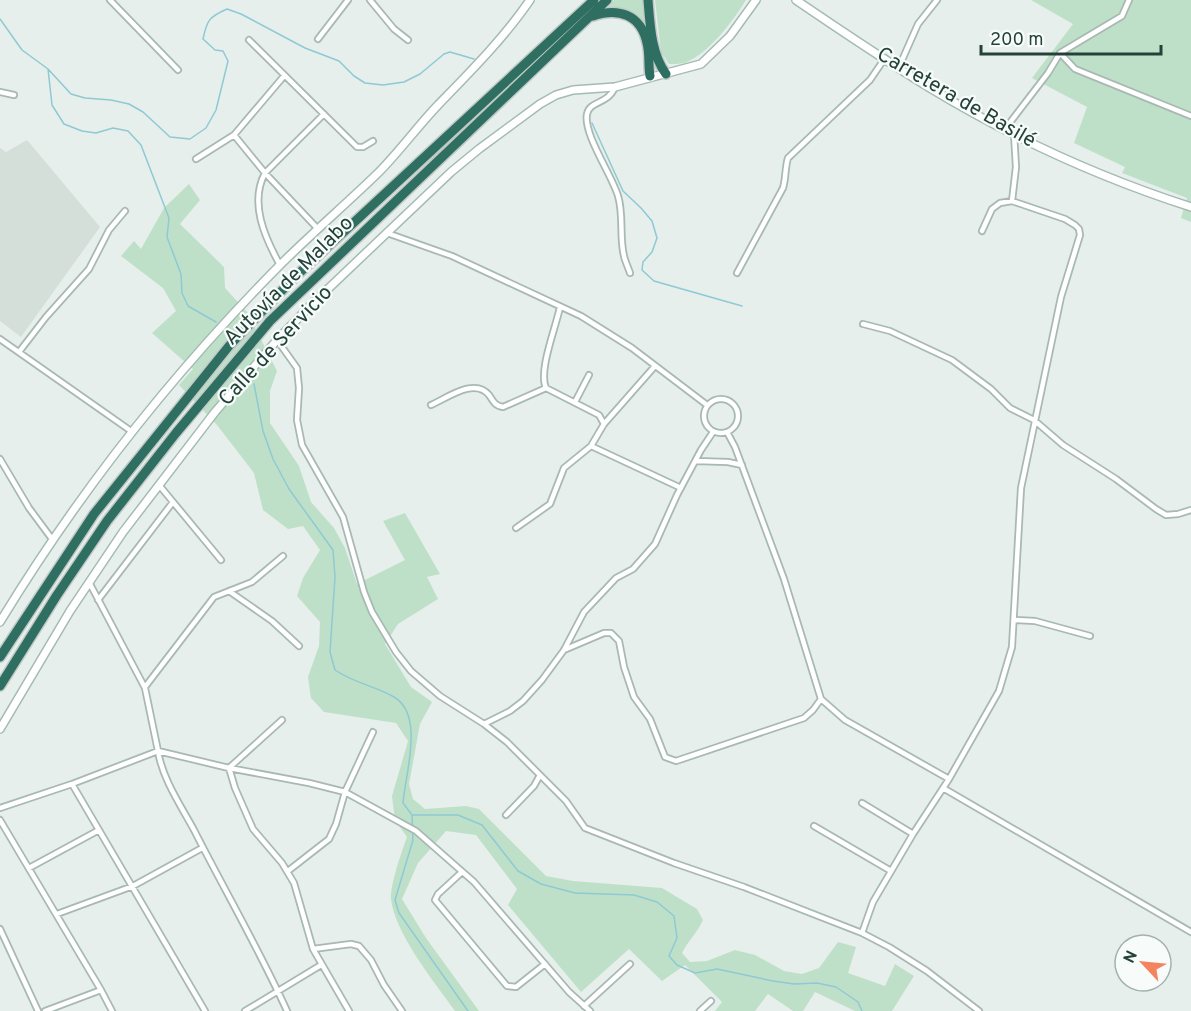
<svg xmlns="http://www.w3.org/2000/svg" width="1191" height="1011" font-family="Overpass,sans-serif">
<rect width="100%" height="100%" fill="#e6efeb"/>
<!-- built -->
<path fill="#d4dfda" d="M27 140 100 227 21 337 0 321V148L6 152Z"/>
<!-- green -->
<path fill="#bfe0c8" d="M614 0H648L653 58 641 21 603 10Z
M655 0H746C733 21 708 55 684 63 679 64 674 64 669 64L661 52Z
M1031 0H1191V222L1181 218 1187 198 1122 173 1125 167 1074 143 1087 107 1032 78 1073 24Z
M189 184 200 200 180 224 224 267 225 288 247 312 277 371 270 391V423L299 466 311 502 334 528 345 548 357 584 405 560 383 521 405 513 440 574 427 577 438 599 398 624 385 644 411 687 432 702 420 724 409 784 413 799 425 809 466 806 479 809 546 876 573 881 662 888 697 909 703 920C697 933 688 941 682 953L690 962 707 961 735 950 755 955 784 971 802 974 819 968 838 942 856 947 848 973 885 986 895 964 914 976 892 1011H855L815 992 803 1011H793L768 994 755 1011H715L722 1002 685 965 662 981 629 949 581 992 508 905 517 889 476 835 446 831 418 863 402 899 426 938 479 1011H455C435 983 395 934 391 899 390 885 402 851 407 837L395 820 392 796 408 741 396 723 324 712 311 698 308 677 319 646 320 622 297 596 303 578 320 550 303 526 288 529 263 510 254 473 217 425 179 385 193 369 152 333 176 311 163 288 121 256 134 241 141 249 164 208Z"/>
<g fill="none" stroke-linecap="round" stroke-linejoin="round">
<!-- stream -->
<path stroke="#8ec9d4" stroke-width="1.5" d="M0 19 22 50 48 69 71 94 85 98 111 100 129 104 143 112 170 137 190 139 206 128 216 110 228 61 223 51 215 50 203 39C207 20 209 17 227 9L241 14 305 48 339 61 354 76 365 83 383 85 404 82 420 74 444 54 450 52 474 59
M48 69 52 105 64 124 82 131 96 133 113 128 128 131 141 145 169 218 167 237 181 274 182 293 188 306 216 322
M592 123 623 191 641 208 652 221 657 238 652 252 643 262 642 270 654 281 742 306
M254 384 263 431 273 459 289 489 333 550 335 577 330 652 335 670C354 683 375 686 394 697 425 715 405 775 403 803L412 815H458L482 825 518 871 541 884 575 893 634 895 657 902 674 916 677 938 669 956 677 965 695 973 717 969 773 981 794 984 817 983 836 987 858 1002 862 1011
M412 815 413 840 395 900 399 913 468 1011"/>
<defs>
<path id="street" d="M110 0 178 70
M370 0 394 29 408 40
M318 39 348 0
M249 40 357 147H363L373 141
M1060 53 1075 69 1191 116
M899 67 918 24 937 0
M615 87C608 105 590 100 587 114 583 134 612 175 618 196 624 215 619 236 624 256 625 261 628 267 630 273
M0 92 14 95
M1005 129 1048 73 1060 53 1122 16 1129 0
M234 135 265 173 318 229
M196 159 234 135 284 76
M1012 201 1016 167 1014 134
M387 233 452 256 581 316 632 348 707 405
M280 265C265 238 249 203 265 173L324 114
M737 273 783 188C786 178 785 167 788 158L870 80 885 58
M560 307C556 327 538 371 546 388L599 415 604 424
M863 324 890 331 952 360 991 389 1010 408 1034 420 1063 445 1116 479 1156 509 1166 515 1178 514 1191 510
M0 339 131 431
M277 340 297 368 299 388 297 420 302 445 343 517 364 592 372 612 396 652 411 671 440 696 484 724 507 742 566 801 585 828 674 863 744 887 862 933 889 947 927 971 979 1011
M19 352 46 317 89 269 109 230 125 211
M655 366 604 424 591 446 681 488
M704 416a17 17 0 1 1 34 0a17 17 0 1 1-34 0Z
M575 402 589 375
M431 405C447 398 475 377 489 395 493 401 495 406 503 407L546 388
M727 432 735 447 784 579 821 699 845 720 949 779
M0 459 29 508 52 539
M696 461 728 462 742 465
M159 485 221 560
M516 528 550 504 564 468 591 446
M89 582 145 688 158 751 229 768 309 783 345 792 416 831 474 882 569 992 590 1011
M229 591 272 621 299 646
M98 600 173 502
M1014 620 1035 621 1090 636
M564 650 604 633H611L619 641 624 667 634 697 650 719 665 757 676 761 804 718 813 710 821 699
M145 687 214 597 252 582 283 556
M484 724 510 711 523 701 542 680 564 650 584 612 616 578 633 569 655 544 677 495 701 450 713 432
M229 768 235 788 253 829 282 863 294 883 313 949 349 1011
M229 768 282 720
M72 784 205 1011
M943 788 1191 932
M862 803 913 834
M0 808 72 784 158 751C162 778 181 806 194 830 225 891 259 949 287 1011
M506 815 534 786 540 775
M0 820 101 990
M814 826 891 871
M29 868 99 830
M288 871 329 839 336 824 345 792 373 732
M462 872 438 894 435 900 507 986 516 987 545 964
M57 914 133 886 202 848
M0 929 38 1011
M862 933 873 902 913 834 949 779 999 691 1012 647 1021 488 1061 297 1080 235 1079 229 1075 225 1065 219 1012 201 1000 203 992 209 982 231
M313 949 351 944 359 946 371 960 384 985 402 1011
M584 1006 630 964
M45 1011 101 990 112 1011
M245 1011 321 965
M700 1011 711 1001"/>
<path id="secondary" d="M796 0C840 30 885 60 930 88 1011 137 1101 178 1191 207
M0 622C79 492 172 374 279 266 311 234 345 205 378 173 399 152 417 127 438 105 470 72 504 38 530 0
M0 729 70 611 123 532 215 412 277 340 311 305 451 172 479 149 540 104 556 95 573 90 615 87 701 64 730 36 756 0"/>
<path id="highway" d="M648 0C650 24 651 54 666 74
M593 16C619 7 641 15 647 43 650 54 648 65 650 76
M0 657 94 514 229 346 295 277 594 0
M0 686 57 595 107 521 176 433 270 321 607 0"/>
</defs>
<!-- street casing -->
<use href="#street" stroke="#a8b8b2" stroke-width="8"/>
<!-- secondary casing -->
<use href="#secondary" stroke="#a4bbb3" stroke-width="10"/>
<!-- highway casing -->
<use href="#highway" stroke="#c2cac8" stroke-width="12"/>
<!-- street -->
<use href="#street" stroke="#fff" stroke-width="4.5"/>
<!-- secondary -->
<use href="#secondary" stroke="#fff" stroke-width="7"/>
<!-- highway -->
<use href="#highway" stroke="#2f6f62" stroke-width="9"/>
</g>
<g text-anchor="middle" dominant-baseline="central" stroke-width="4.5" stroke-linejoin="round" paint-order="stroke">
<!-- street labels -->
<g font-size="21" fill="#24423a" stroke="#f7fbf9">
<text transform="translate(956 98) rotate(30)">Carretera de Basilé</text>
<text transform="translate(289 281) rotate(-45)">Autovía de Malabo</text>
<text transform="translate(276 346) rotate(-47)">Calle de Servicio</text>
</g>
</g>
<!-- north arrow -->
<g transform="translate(1143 963) rotate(296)"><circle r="28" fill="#f7fbf9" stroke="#a3b1ad" stroke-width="1.5"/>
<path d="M0-4.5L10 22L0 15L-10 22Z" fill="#f4845f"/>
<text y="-9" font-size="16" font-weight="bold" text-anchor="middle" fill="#24423a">N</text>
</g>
<!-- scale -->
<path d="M981 45v9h180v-9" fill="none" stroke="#24423a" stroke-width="3"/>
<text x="990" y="45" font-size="18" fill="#24423a" stroke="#f7fbf9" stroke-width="4.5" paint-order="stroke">200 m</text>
</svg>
